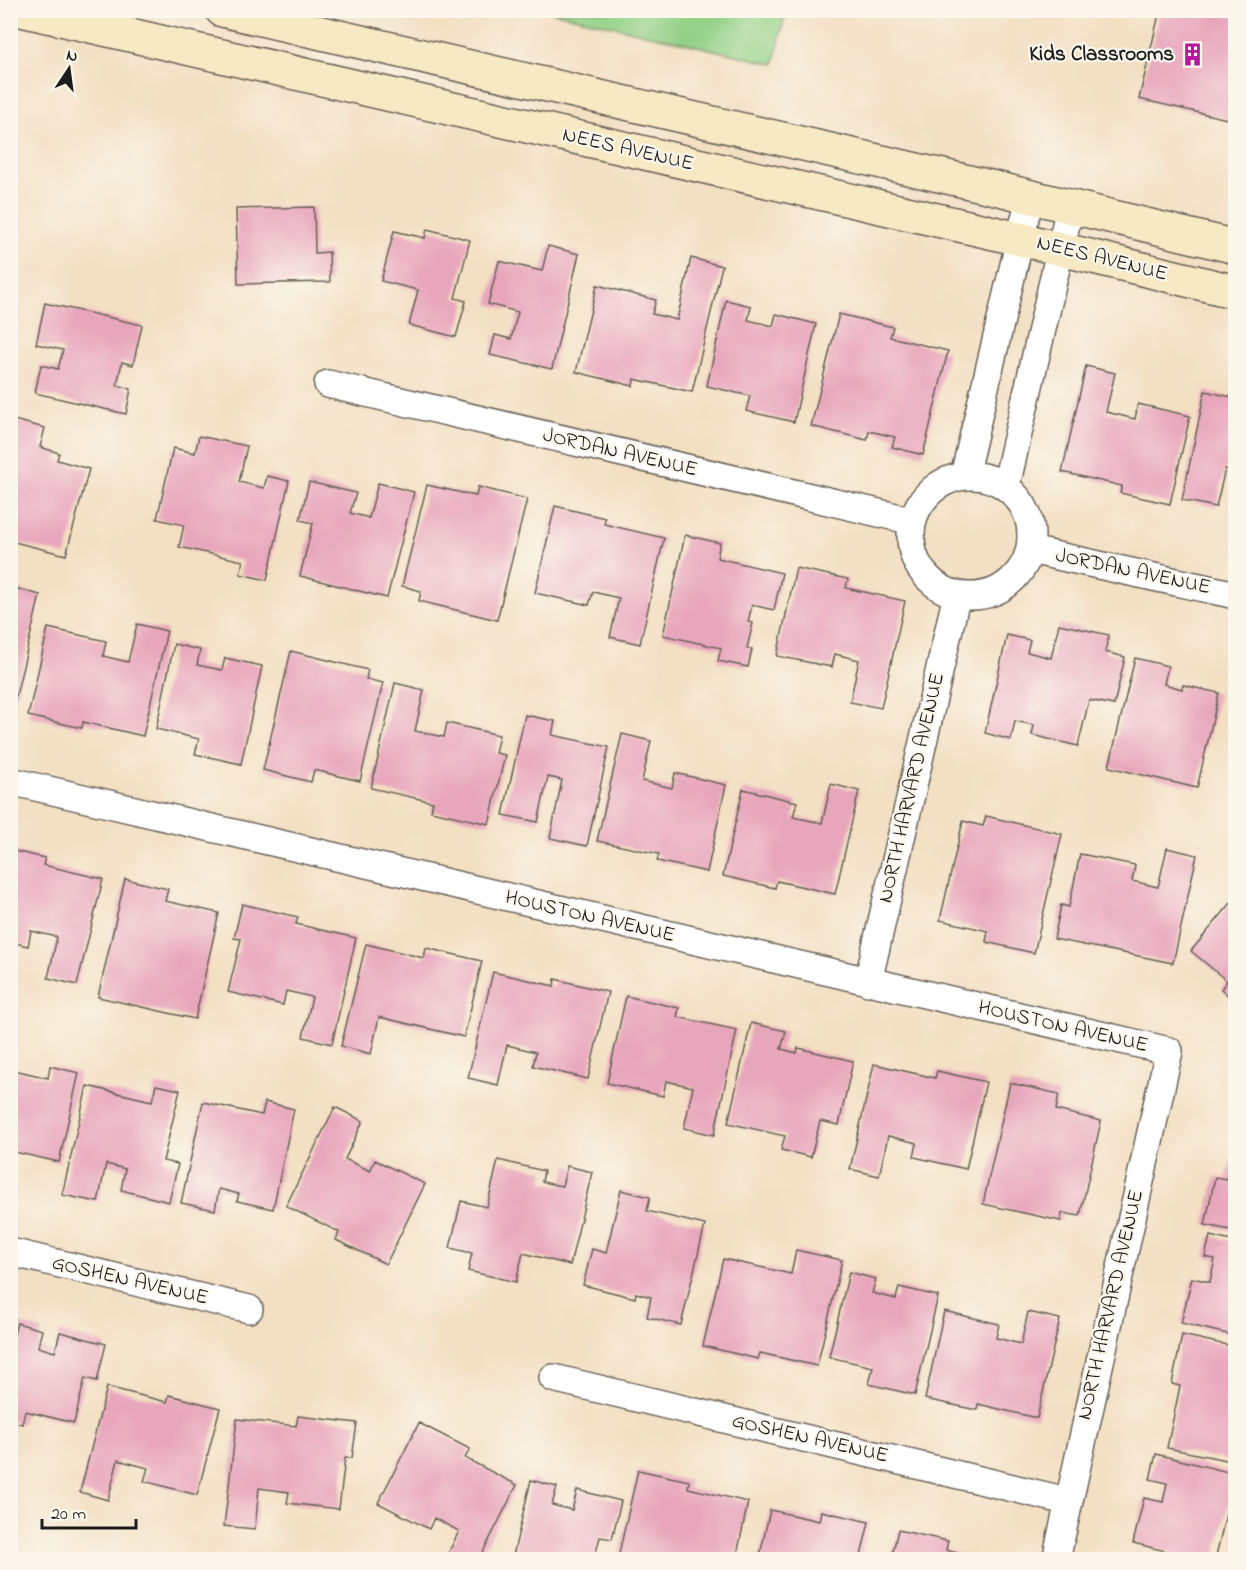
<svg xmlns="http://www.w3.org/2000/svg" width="1246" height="1570" font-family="'Indie Flower',sans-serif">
<rect width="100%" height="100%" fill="#fbf7ec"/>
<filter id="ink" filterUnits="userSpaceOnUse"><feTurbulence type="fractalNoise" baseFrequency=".0167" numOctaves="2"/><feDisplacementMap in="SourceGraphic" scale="12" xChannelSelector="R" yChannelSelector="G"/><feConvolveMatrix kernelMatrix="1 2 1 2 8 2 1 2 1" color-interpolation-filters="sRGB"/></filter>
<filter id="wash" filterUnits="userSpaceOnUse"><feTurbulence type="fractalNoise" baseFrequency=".008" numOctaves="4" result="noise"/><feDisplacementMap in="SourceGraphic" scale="24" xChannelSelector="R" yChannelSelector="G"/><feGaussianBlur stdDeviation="1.35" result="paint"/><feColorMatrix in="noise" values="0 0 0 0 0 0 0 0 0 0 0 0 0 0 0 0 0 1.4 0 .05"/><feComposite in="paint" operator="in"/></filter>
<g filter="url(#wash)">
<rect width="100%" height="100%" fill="#f3dfc2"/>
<!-- green -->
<path fill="#92d085" stroke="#577650" stroke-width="1.5" d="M548 11H786L774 64Z"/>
<g id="blocks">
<!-- building -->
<path fill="#e8a6bc" d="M1160 10H1236V121L1139 99Z
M314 207 315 253 329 252 330 282 238 284 236 209Z
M427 229 470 240 455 298 466 301 456 337 409 325 418 290 381 281 394 231 425 238Z
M548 246 579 254 552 369 490 355 495 335 511 339 518 312 488 304 499 261 542 271Z
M691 258 722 266 692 392 634 379 633 386 576 372 597 285 656 300 652 314 677 320Z
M726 300 751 306 748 320 773 326 776 314 816 324 794 422 746 411 750 396 707 386Z
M45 303 142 325 133 365 122 362 117 385 131 389 126 414 35 393 41 365 58 369 63 350 36 344Z
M839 314 893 327 890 337 948 351 923 455 892 447 895 437 869 431 867 440 811 426Z
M1086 366 1115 373 1106 412 1135 419 1138 404 1190 416 1170 504 1120 493 1122 486 1062 472Z
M1205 391 1236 398V471L1225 469 1216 507 1182 500Z
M10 419 45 428 40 447 59 453 57 460 89 469 66 555 10 541Z
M199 436 247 446 239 482 264 488 267 476 289 481 267 580 240 574 243 561 179 547 184 525 157 519 173 448 195 453Z
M309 482 356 493 350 513 369 518 378 483 414 492 387 598 300 576 313 523 300 520Z
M427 485 476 496 478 487 527 499 497 620 419 601 421 591 402 586Z
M555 506 605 518 604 524 664 538 640 644 610 637 619 598 593 592 589 605 535 593Z
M685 535 720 543 717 558 782 573 774 610 752 605 748 622 753 623 747 648 752 649 748 667 718 661 721 648 663 635Z
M796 568 848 579 846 588 905 601 881 708 850 702 859 660 835 654 832 667 777 656Z
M10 587 40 595 11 717 10 716Z
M137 624 167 631 143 736 83 722 82 728 28 716 48 628 106 641 103 656 128 662Z
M1059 624 1109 635 1105 652 1125 657 1114 705 1089 700 1078 746 1032 735 1034 725 1015 721 1011 740 985 733 1007 635 1030 640 1027 652 1051 658Z
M174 644 200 650 197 665 222 670 225 658 262 666 241 764 195 754 199 739 156 729Z
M291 651 368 670 366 679 383 683 360 781 314 770 311 782 263 770Z
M1135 658 1168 666 1164 684 1182 689 1183 685 1219 693 1197 788 1109 767Z
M395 683 424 690 415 731 444 737 447 723 499 735 495 753 505 755 489 824 431 811 433 802 371 788Z
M525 715 555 721 552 735 609 747 587 846 550 838 562 780 548 777 538 822 503 815Z
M622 734 651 741 642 781 672 788 675 773 726 785 707 872 657 861 659 854 597 841Z
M831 784 859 791 835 894 777 881 775 888 723 876 743 789 797 802 793 817 822 823Z
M986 816 1062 834 1034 953 986 942 988 931 940 920 963 821 983 826Z
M1167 848 1197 855 1173 963 1054 939 1061 905 1069 907 1080 854 1135 865 1132 881 1158 887Z
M10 850 45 858 43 865 103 879 77 985 48 978 57 937 31 931 28 946 10 942Z
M125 879 168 889 165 901 219 913 195 1019 98 997Z
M1236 897V1002L1221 989 1227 981 1191 951Z
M242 904 298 917 296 924 356 938 332 1044 303 1037 312 997 286 991 283 1005 228 992 241 939 234 938Z
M366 944 424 958 426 948 482 961 464 1037 379 1017 371 1054 341 1046Z
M493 972 554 986 555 979 608 992 588 1079 533 1066 536 1052 507 1045 498 1085 468 1078Z
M626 996 679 1008 677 1017 737 1030 714 1135 684 1128 693 1087 666 1081 663 1096 607 1083Z
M751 1023 786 1031 781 1049 797 1053 798 1048 853 1061 839 1125 820 1121 811 1157 781 1150 785 1136 728 1123Z
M874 1064 935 1078 937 1071 986 1082 966 1169 914 1157 917 1143 888 1136 879 1176 850 1169Z
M50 1066 79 1073 59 1162 10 1151V1069L48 1078Z
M1010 1083 1059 1094 1056 1110 1101 1121 1080 1216 1062 1213 1061 1221 983 1204Z
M156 1085 180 1090 163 1161 178 1164 169 1202 121 1190 125 1169 106 1164 98 1202 62 1195 87 1086 152 1101Z
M203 1102 262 1115 265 1102 294 1109 273 1209 237 1201 239 1194 219 1189 215 1210 181 1203Z
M335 1107 363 1121 345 1159 370 1171 375 1160 425 1184 386 1264 336 1240 339 1232 286 1206Z
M1236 1142V1231L1205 1225 1215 1177 1226 1179Z
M498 1160 544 1171 542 1182 562 1186 567 1166 592 1172 570 1265 523 1253 516 1282 468 1271 472 1253 450 1248 461 1201 487 1207Z
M621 1190 650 1197 647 1211 705 1225 681 1325 647 1317 651 1297 636 1293 635 1298 583 1285 592 1249 606 1253Z
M1210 1236 1236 1242V1336L1181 1323 1192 1278 1210 1282 1215 1259 1205 1257Z
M796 1250 842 1260 817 1366 760 1353 758 1359 703 1346 723 1259 791 1274Z
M849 1272 876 1279 872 1293 896 1299 899 1287 938 1296 915 1395 869 1384 873 1367 829 1357Z
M944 1311 999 1324 996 1338 1021 1344 1028 1312 1060 1319 1037 1418 978 1404 977 1410 925 1399Z
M17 1323 42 1330 38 1347 55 1352 60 1332 106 1344 97 1381 85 1378 74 1423 25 1411 22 1424 10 1421V1348Z
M1182 1335 1236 1347V1462L1167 1448 1180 1386 1172 1384Z
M107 1387 167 1402 169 1395 220 1408 197 1495 144 1481 148 1468 118 1460 108 1500 80 1492Z
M298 1416 357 1423 352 1458H345L339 1509 287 1503 289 1492 259 1488 255 1529 224 1526 237 1419 296 1426Z
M419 1423 470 1449 465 1458 517 1485 479 1560H445L459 1531 434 1518 429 1529 378 1503Z
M1156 1454 1236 1474V1504L1229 1502 1215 1560H1202L1133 1543 1144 1498 1163 1502 1167 1483 1150 1479Z
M638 1470 689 1481 688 1488 748 1502 736 1560 618 1558Z
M531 1480 557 1487 552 1505 572 1510 577 1490 621 1501 612 1539 600 1537 594 1560H512Z
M770 1510 819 1521 821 1511 869 1522 860 1560H759Z
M898 1530 948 1541 946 1550 982 1560H891Z"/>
</g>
</g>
<g filter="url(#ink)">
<use href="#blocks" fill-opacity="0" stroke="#676056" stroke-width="1.5"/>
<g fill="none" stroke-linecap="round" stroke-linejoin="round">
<defs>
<path id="minor" d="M328 384 913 521
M911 536a60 60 0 1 1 120 0a60 60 0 1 1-120 0Z
M964 476 1030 197
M1006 486 1070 207
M1030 550 1236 595
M10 781 1169 1051 1056 1560
M868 982 957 594
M10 1252 249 1309
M553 1378 1067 1501"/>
<path id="secondary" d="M21 10 1020 239 1236 292
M222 10 995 188 1236 247"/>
</defs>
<!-- minor casing -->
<use href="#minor" stroke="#676056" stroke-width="30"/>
<!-- secondary casing -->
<use href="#secondary" stroke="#676056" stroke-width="36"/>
<!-- minor -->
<use href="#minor" stroke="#fff" stroke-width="27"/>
<!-- secondary -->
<use href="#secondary" stroke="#f7e9c3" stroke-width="33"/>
</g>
</g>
<!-- icons -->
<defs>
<symbol id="building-bare" viewBox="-9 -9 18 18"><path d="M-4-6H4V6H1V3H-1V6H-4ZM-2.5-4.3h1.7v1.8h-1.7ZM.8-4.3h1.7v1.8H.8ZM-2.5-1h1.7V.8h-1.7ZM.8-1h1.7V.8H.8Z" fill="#b5179e" stroke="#fbf7ec" stroke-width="2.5" paint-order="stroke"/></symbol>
</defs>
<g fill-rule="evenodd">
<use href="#building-bare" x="1176" y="38" width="33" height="33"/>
</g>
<g text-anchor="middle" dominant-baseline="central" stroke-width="4.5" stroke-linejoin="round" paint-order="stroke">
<!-- poi labels -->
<g font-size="21" font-weight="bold" fill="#1c1c1c" stroke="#fbf7ec" text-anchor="end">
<text x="1174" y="55">Kids Classrooms</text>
</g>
<!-- street labels -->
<g font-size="21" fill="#1c1c1c" stroke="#fbf7ec">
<text transform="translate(628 150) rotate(13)">NEES AVENUE</text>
<text transform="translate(1102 259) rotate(14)">NEES AVENUE</text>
<text transform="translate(620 453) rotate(13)">JORDAN AVENUE</text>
<text transform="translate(1133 572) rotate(12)">JORDAN AVENUE</text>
<text transform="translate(912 788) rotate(-77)">NORTH HARVARD AVENUE</text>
<text transform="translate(590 917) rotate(13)">HOUSTON AVENUE</text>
<text transform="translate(1063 1027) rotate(13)">HOUSTON AVENUE</text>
<text transform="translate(130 1281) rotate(13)">GOSHEN AVENUE</text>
<text transform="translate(1111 1305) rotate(-77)">NORTH HARVARD AVENUE</text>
<text transform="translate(810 1439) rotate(13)">GOSHEN AVENUE</text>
</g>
</g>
<!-- margin -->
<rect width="1246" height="1570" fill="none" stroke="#fbf7ec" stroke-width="36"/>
<!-- north arrow -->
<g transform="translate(69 69) rotate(13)" stroke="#fbf7ec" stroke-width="4.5" paint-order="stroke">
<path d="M0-4.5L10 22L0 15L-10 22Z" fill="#1c1c1c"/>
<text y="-9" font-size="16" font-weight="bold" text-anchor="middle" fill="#1c1c1c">N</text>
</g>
<!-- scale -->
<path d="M42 1519v9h94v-9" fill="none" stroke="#1c1c1c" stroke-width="3"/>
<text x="51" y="1519" font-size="18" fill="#1c1c1c" stroke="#fbf7ec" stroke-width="4.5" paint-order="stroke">20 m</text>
</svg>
